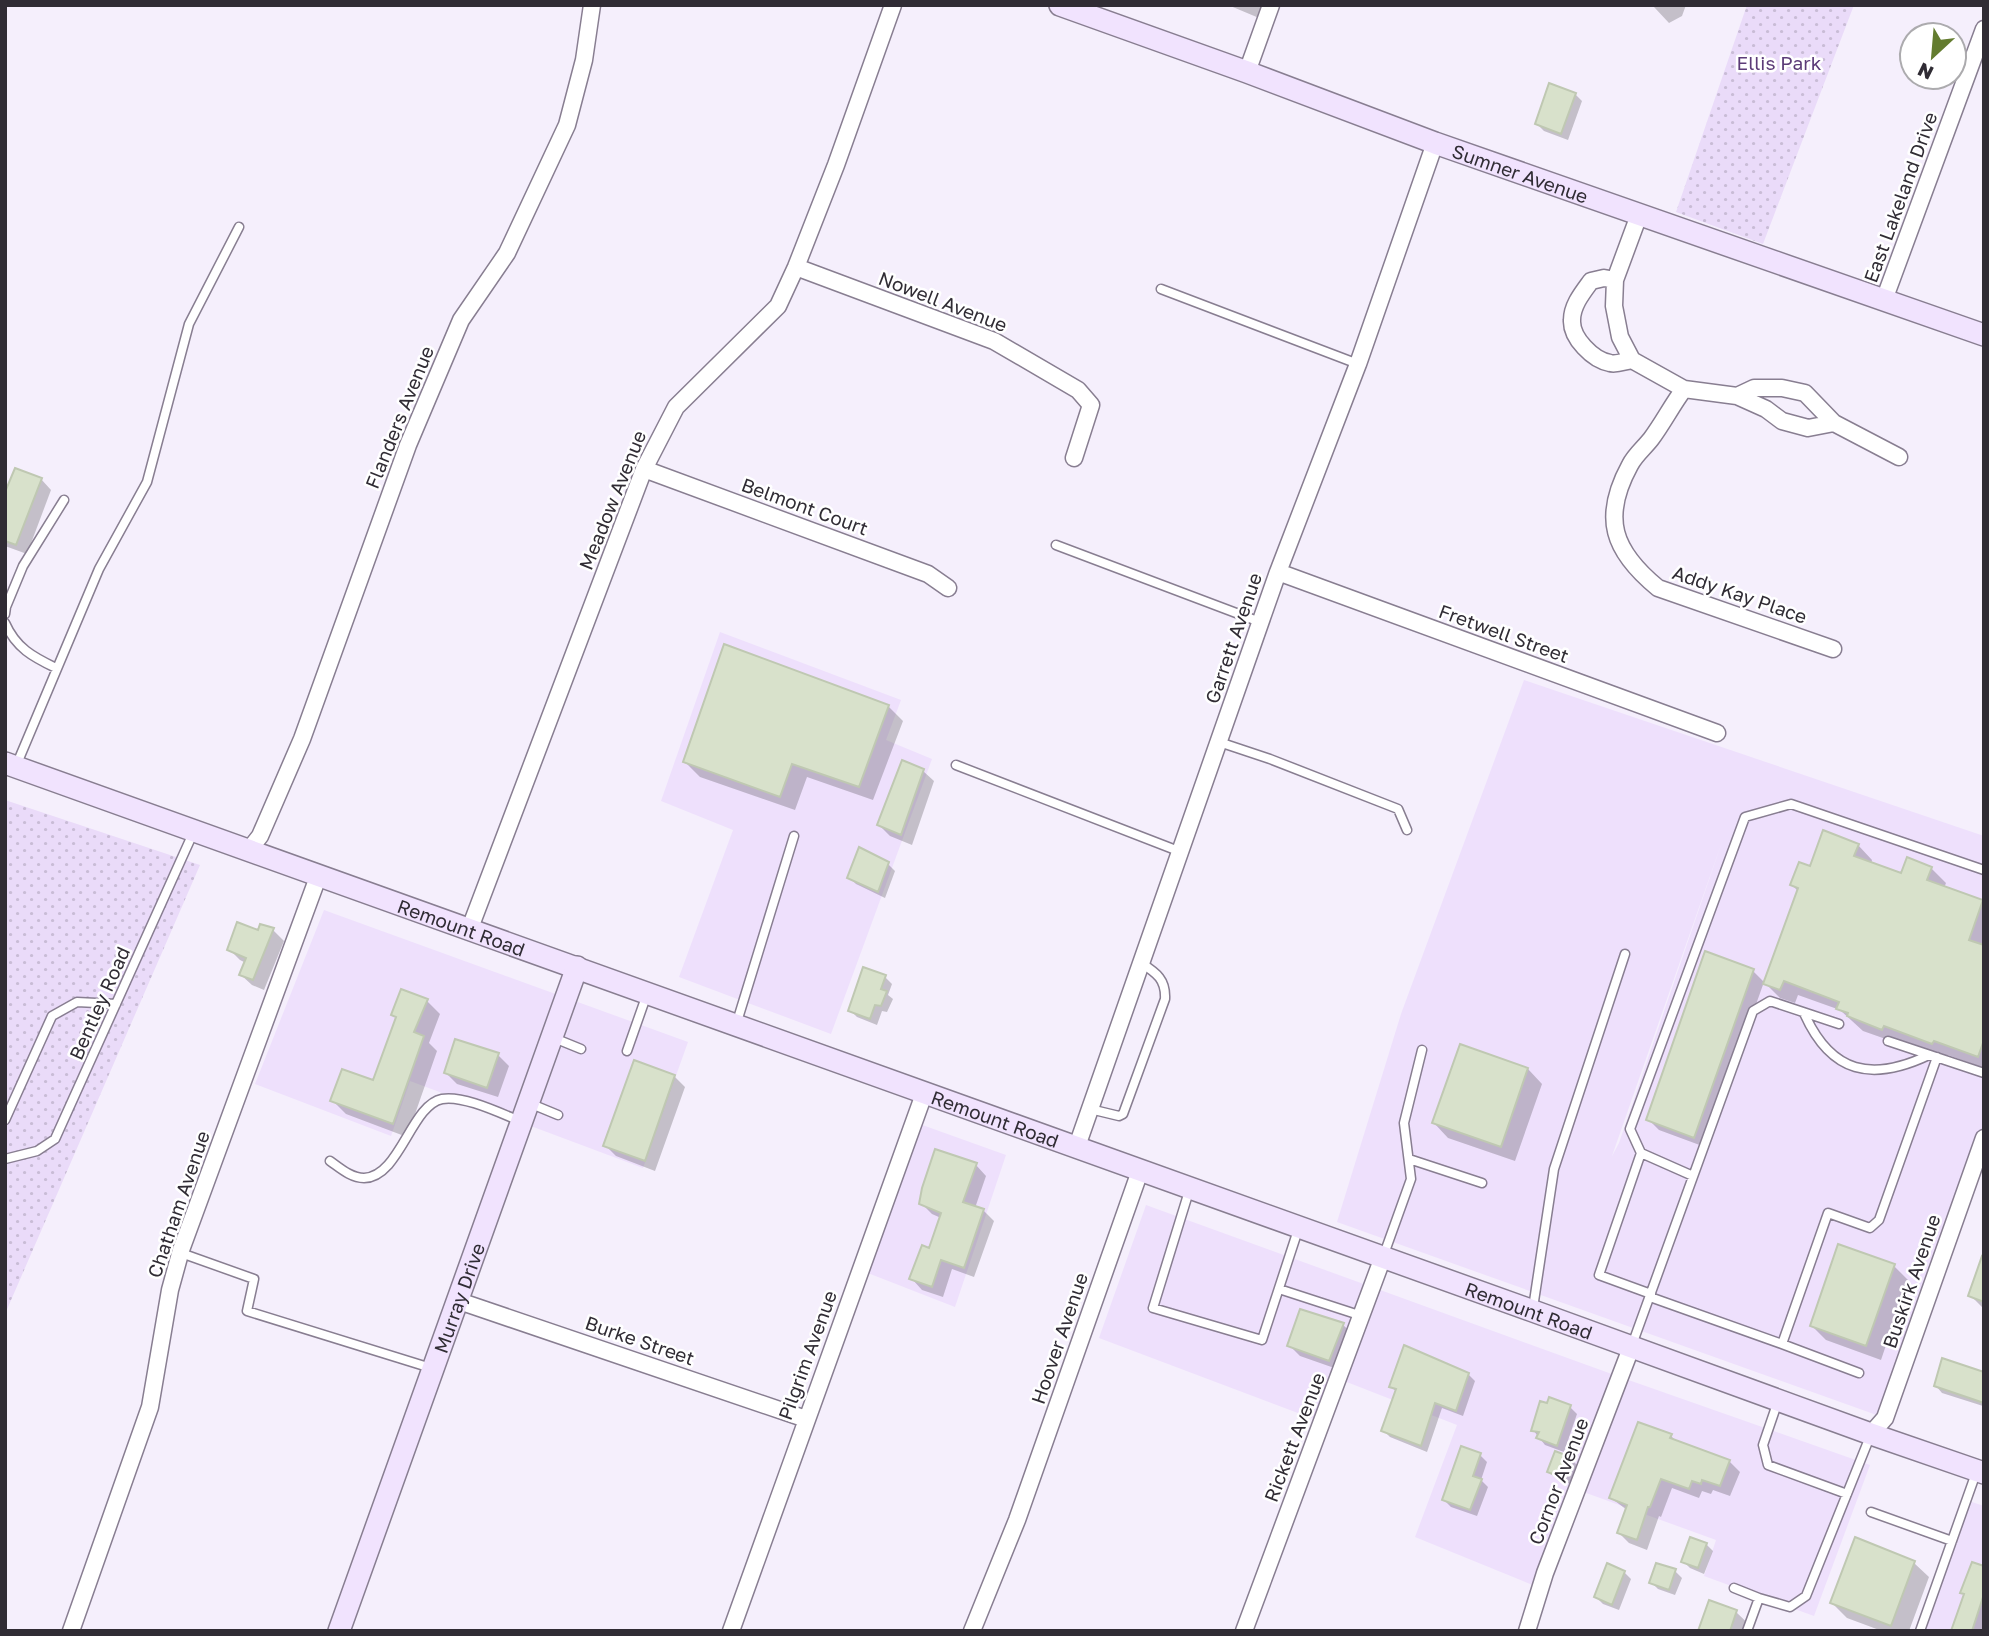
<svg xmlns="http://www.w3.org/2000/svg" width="1989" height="1636" font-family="'Golos Text',sans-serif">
<defs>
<pattern id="grass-dots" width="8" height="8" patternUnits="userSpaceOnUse" patternTransform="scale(1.75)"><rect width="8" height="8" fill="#eadbf9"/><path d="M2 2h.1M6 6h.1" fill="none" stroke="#c9bcd6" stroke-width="1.8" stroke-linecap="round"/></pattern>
</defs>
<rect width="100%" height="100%" fill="#f5effc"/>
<!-- built -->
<path fill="#eee0fc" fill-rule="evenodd" d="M720 632 901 700 886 740 932 759 831 1034 679 977 733 830 661 801Z
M1524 680 1984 836V1138L1885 1418 1337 1222 1401 1014ZM1723 839 1619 1143 1612 1156Z
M324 910 688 1042 643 1168 410 1081 391 1136 255 1084Z
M914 1122 1006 1155 955 1307 860 1270Z
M1146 1205 1620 1377 1870 1465 1814 1616 1704 1576 1716 1540 1578 1490 1540 1588 1415 1537 1457 1425 1339 1379 1322 1422 1099 1338Z
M1966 1500 1984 1506V1631H1920Z"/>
<!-- grass -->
<path fill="url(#grass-dots)" d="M1747 5H1854L1763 244 1676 212Z
M5 800 200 865 5 1314Z"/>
<!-- shadow -->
<path fill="#0003" d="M1228 5H1264L1259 18Z
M1648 5H1686L1682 16 1669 23 1654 7Z
M1575 94 1582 101 1568 140 1544 131 1537 124Z
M41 479 51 490 27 554 5 546V496Z
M888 706 903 721 873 800 807 777 795 810 700 777 685 762Z
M903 762 923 771 934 781 912 845 890 836 879 825Z
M1858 845 1872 860 1871 864 1902 875 1931 868 1946 883 1944 888 1984 904V1068L1948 1055 1947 1058 1898 1040 1897 1043 1863 1031 1840 1010 1798 995 1795 1003 1780 998 1764 982 1705 1147 1659 1130 1648 1119 1706 953 1753 971 1765 983 1799 892 1792 885 1811 868Z
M888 864 895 871 885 898 856 884 849 877Z
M273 930 284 941 264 990 252 985 241 975 246 963 240 960 229 949 260 932Z
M864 970 885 977 892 984 888 995 893 999 887 1012 882 1011 877 1025 857 1017 850 1010Z
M427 1001 440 1014 429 1043 437 1051 407 1137 346 1114 332 1100 375 1082 397 1019 393 1014Z
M498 1055 509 1066 498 1097 457 1084 446 1073Z
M1528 1069 1542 1084 1515 1161 1448 1138 1434 1123Z
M674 1076 685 1087 655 1171 616 1156 605 1145Z
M976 1165 986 1176 975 1208 983 1210 994 1221 974 1277 952 1269 943 1297 922 1290 912 1279 930 1251 941 1218 932 1214 921 1203Z
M1894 1266 1908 1280 1881 1360 1826 1340 1812 1326Z
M1984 1276V1309L1970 1295Z
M1343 1325 1354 1335 1340 1370 1300 1356 1289 1345Z
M1468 1374 1475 1381 1463 1416 1442 1408 1427 1452 1390 1437 1383 1430 1397 1392 1391 1387Z
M1984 1374 1983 1406 1942 1393 1936 1386Z
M1570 1407 1577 1414 1564 1452 1545 1445 1533 1430Z
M1671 1436 1677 1442 1729 1461 1740 1472 1730 1496 1713 1490 1711 1494 1702 1491 1699 1498 1672 1488 1661 1517 1659 1516 1647 1550 1629 1543 1619 1533 1627 1510 1611 1498Z
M1480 1455 1487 1462 1481 1480 1488 1487 1477 1516 1451 1507 1444 1500Z
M1570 1458 1577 1465 1570 1484 1556 1478 1549 1472Z
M1856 1539 1914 1563 1929 1577 1909 1631H1882L1847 1618 1832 1603Z
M1706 1544 1713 1551 1704 1574 1690 1568 1683 1561Z
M1984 1568 1983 1631H1952L1966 1596 1962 1592Z
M1675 1571 1682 1578 1675 1595 1658 1589 1651 1582Z
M1624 1572 1631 1579 1619 1610 1603 1604 1596 1597Z
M1736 1612 1756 1631H1700Z"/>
<!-- building -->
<path fill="#d8e1cb" stroke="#bfc8b2" stroke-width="2" d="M1549 83 1576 93 1561 134 1535 124Z
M15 468 42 478 16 545 5 541V492Z
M724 644 889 705 859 787 792 764 780 797 683 762Z
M902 760 924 769 901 835 877 825Z
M1823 830 1859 844 1854 856 1901 873 1907 857 1932 867 1927 880 1983 900 1969 940 1984 945V1040L1978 1057 1934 1041 1932 1044 1884 1026 1882 1030 1847 1016 1848 1013 1836 1009 1839 1002 1784 981 1780 990 1763 984 1798 888 1790 885 1799 862 1810 866Z
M859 847 889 862 878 892 847 878Z
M237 922 258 930 260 924 274 928 253 980 239 975 246 958 227 950Z
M1705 951 1754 969 1694 1138 1646 1120Z
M863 967 886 975 881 989 887 991 881 1006 875 1005 870 1019 848 1011Z
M401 989 428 999 414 1032 424 1036 393 1124 330 1101 342 1069 373 1080 396 1017 391 1015Z
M455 1039 499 1053 487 1088 444 1073Z
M1460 1044 1528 1068 1501 1147 1432 1123Z
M634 1060 675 1075 645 1161 603 1146Z
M935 1149 977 1163 963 1202 984 1209 964 1268 941 1260 932 1287 909 1279 922 1245 929 1248 941 1213 919 1204 922 1188Z
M1838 1244 1895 1264 1866 1346 1810 1326Z
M1982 1256 1984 1257V1302L1968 1296Z
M1300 1309 1344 1323 1329 1361 1287 1346Z
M1404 1345 1469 1373 1456 1411 1435 1403 1421 1446 1381 1431 1396 1389 1389 1387Z
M1942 1358 1984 1372V1403L1934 1386Z
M1549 1397 1571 1405 1557 1446 1536 1438 1539 1432 1531 1431 1540 1401 1547 1403Z
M1638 1422 1672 1434 1670 1438 1730 1460 1720 1486 1702 1480 1701 1484 1692 1481 1689 1489 1661 1479 1650 1507H1648L1637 1540 1617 1533 1627 1505 1609 1498Z
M1461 1446 1481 1453 1473 1476 1482 1479 1470 1510 1442 1500Z
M1555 1451 1571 1457 1563 1478 1547 1472Z
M1690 1537 1707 1543 1698 1568 1681 1562Z
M1855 1537 1915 1561 1891 1626 1830 1603Z
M1972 1562 1984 1566V1594L1972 1631H1951L1964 1594 1960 1593Z
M1607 1563 1625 1571 1612 1605 1594 1597Z
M1656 1563 1676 1569 1669 1590 1649 1583Z
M1709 1600 1737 1610 1730 1631H1698Z"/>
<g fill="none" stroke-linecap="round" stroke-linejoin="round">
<defs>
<path id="lane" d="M1161 289 1358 364
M1056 545 1260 622
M5 614 6 607 23 566 64 500
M5 623C16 648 33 657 56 668
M1219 742 1270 759 1398 809 1407 830
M956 765 1181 852
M16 766 99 569 147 482 189 324 239 227
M1804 1013C1831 1074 1872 1082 1929 1055
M736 1025 794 836
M554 1038 581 1049
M1888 1041 1984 1073
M627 1051 647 994
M529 1103 558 1115
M1090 1109 1119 1116 1123 1114 1165 999C1166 980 1157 973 1141 963
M5 1120 52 1016 77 1002 116 1004
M1641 1153 1599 1275 1651 1294
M5 1159 37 1151 55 1139 194 831
M1409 1159 1482 1183
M330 1161C340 1168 351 1178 364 1178 400 1177 411 1105 442 1099 463 1095 500 1113 520 1121
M1693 1176 1641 1153 1630 1129 1745 817 1791 804 1984 870
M1190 1188 1153 1308 1262 1340 1299 1227
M181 1253 254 1279 247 1311 431 1368
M1383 1257 1411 1179 1404 1123 1422 1050
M1279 1289 1362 1316
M1650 1297 1782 1344 1828 1213 1870 1228 1879 1220 1937 1057
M1533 1308 1554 1169 1625 954
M1782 1344 1859 1373
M1632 1345 1753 1011 1770 1001 1839 1024
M1778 1401 1763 1445 1768 1465 1847 1494
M1871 1512 1952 1541
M1734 1588 1759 1598 1790 1607 1806 1596 1871 1434
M1747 1631 1759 1598
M1920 1631 1976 1473"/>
<path id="street" d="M1247 72 1271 5
M1639 215 1615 280 1614 306 1620 337 1632 360 1684 389 1737 396 1766 409 1782 421 1808 428 1834 423
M796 267 994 341 1078 390 1091 405 1074 458
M1615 280 1604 278 1591 281C1583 292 1572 305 1572 320 1571 338 1593 360 1610 363 1616 365 1625 361 1632 360
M1884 300 1984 29
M1684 389C1672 405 1663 423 1651 439 1644 448 1635 455 1630 465 1601 518 1613 551 1658 588L1833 649
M1737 396 1754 388H1782L1805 393 1834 423 1899 457
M644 469 928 574 948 588
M1278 572 1717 733
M249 850 260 836 302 739 408 445 461 320 507 253 567 125 584 60 592 5
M470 928 644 469 676 407 778 306 796 267 836 165 893 5
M1076 1149 1278 572 1358 364 1435 143
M459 1301 806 1419
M1871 1434 1885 1418 1984 1138
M71 1631 150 1407 170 1290 181 1250 318 877
M731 1631 924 1094
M972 1631 1017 1520 1140 1171
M1244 1631 1383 1257
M1527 1631 1545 1573 1631 1348"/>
<g id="secondary">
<path id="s1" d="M1060 5 1247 72 1435 143 1984 335"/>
<path id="s2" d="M5 763 1533 1311 1871 1434 1984 1473"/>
<path id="s3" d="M339 1631 577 967"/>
</g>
</defs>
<!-- lane casing -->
<use href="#lane" stroke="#887e91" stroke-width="11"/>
<!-- street casing -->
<use href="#street" stroke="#887e91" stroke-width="19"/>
<!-- secondary casing -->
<use href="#secondary" stroke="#887e91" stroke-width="24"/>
<!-- lane -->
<use href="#lane" stroke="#fff" stroke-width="8"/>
<!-- street -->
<use href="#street" stroke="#fff" stroke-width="16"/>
<!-- secondary -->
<use href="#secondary" stroke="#f1e3fe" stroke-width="21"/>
</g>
<g text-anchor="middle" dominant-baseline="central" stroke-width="5" stroke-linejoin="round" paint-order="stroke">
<!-- park labels -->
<g font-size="19" fill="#5c3b78" stroke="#fff">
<text x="1779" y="62">Ellis Park</text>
</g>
<!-- street labels -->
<g font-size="19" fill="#302c34" stroke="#fff">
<text stroke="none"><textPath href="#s1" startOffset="490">Sumner Avenue</textPath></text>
<text transform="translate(1900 197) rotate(-70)">East Lakeland Drive</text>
<text transform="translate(943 301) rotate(21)">Nowell Avenue</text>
<text transform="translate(399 417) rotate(-68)">Flanders Avenue</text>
<text transform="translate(612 500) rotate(-68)">Meadow Avenue</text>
<text transform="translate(805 506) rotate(20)">Belmont Court</text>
<text transform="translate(1740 594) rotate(19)">Addy Kay Place</text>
<text transform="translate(1504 633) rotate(20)">Fretwell Street</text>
<text transform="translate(1233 638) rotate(-71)">Garrett Avenue</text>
<text stroke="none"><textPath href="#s2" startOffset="485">Remount Road</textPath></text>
<text transform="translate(99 1003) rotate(-66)">Bentley Road</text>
<text stroke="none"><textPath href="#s2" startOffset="1052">Remount Road</textPath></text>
<text transform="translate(178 1204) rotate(-71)">Chatham Avenue</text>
<text transform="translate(1911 1281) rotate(-71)">Buskirk Avenue</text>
<text stroke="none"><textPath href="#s3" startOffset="354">Murray Drive</textPath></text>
<text stroke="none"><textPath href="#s2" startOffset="1619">Remount Road</textPath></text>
<text transform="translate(1059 1338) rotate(-71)">Hoover Avenue</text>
<text transform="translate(640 1340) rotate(19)">Burke Street</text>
<text transform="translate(807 1355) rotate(-70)">Pilgrim Avenue</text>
<text transform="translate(1294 1437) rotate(-69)">Rickett Avenue</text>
<text transform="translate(1558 1481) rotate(-69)">Cornor Avenue</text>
</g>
</g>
<!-- border -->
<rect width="1989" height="1636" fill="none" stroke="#302c34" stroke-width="14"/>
<!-- north arrow -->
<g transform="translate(1933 56) rotate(206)"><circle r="33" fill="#ffffff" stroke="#acabae" stroke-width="2"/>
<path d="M0-5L12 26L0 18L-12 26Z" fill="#637c2f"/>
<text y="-10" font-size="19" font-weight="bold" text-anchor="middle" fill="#302c34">N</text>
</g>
</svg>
